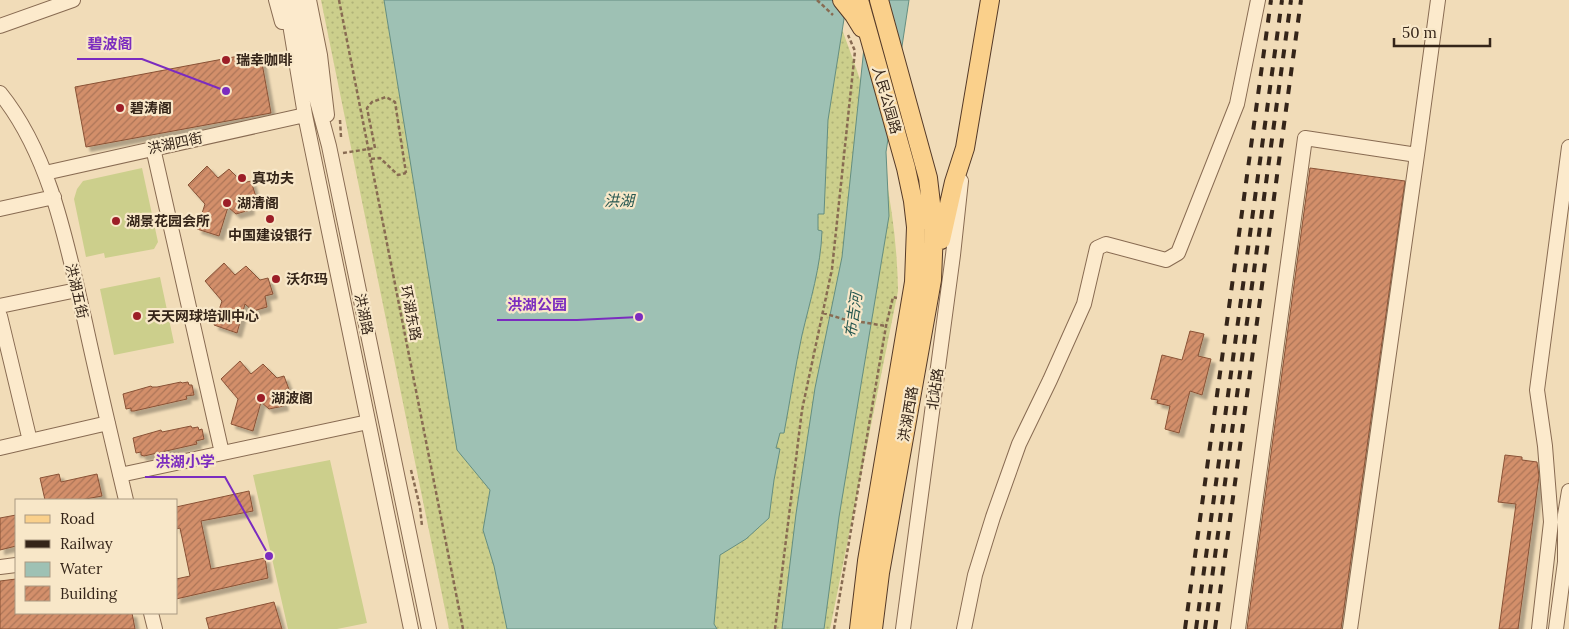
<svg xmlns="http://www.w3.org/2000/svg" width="1569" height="629" font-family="Lora,'Noto Sans SC',serif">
<defs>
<pattern id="grass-dots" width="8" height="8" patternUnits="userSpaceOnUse" patternTransform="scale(1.25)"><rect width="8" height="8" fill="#cccf8c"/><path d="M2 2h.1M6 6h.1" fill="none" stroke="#b0b278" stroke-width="1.8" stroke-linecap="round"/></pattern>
<pattern id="building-hatch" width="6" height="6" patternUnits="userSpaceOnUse" patternTransform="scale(1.25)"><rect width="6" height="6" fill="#d38f6b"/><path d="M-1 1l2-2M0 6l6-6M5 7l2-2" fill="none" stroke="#ac7557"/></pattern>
<filter id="shadow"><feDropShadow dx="4.5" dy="4.5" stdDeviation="1" flood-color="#0004"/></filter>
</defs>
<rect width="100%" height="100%" fill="#f1dcb8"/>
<!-- grass -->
<path fill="url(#grass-dots)" d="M321 0H833L836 13C845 38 855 63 863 89 884 154 897 223 898 291L830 629H449Z"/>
<!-- pitch -->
<path fill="#cccf8c" d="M142 168 158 242 154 249 105 258 104 253 86 257 74 199 77 189 83 181Z
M160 277 174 343 114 355 100 289Z
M330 460 367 623 337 629H288L253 475Z"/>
<!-- water -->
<path fill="#9ec1b4" stroke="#658e81" d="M384 0H847L828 120 824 214H818V230L822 231C821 266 810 301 802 335 795 368 790 401 784 433H780L776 448 780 449 774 480 769 518 746 539 720 555 714 624 717 629H507L494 566 483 530 490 490 457 450Z
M869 0H909L886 152 889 216 839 517 824 629H782L796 514 815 388 842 257Z"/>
<!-- building -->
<path fill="url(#building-hatch)" stroke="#895236" filter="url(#shadow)" d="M260 52 271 113 86 147 75 87Z
M207 166 218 178 229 169 243 183 251 181 256 197 248 199 250 210 236 214 228 207 219 236 197 229 205 204 188 185Z
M1310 168 1405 181 1341 629H1247Z
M224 263 235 275 246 266 260 280 268 278 273 294 265 296 267 307 253 311 245 304 237 333 214 325 222 301 205 281Z
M1190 331 1204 334 1198 356 1211 359 1202 395 1190 391 1179 433 1165 429 1170 406 1157 403 1158 400 1151 399 1162 355 1182 360Z
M240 361 251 374 263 364 277 378 284 376 290 392 281 394 284 406 269 409 261 402 253 431 231 424 238 399 221 379Z
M181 382 182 383 188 382 189 385H192L194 395 186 396 187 399 134 411H131V408L126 409 123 394 151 386 152 387H157Z
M191 426 192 428 198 427 199 430 202 429 204 439 196 441 197 444 144 456 141 455V452L136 453 133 438 161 430 162 432 167 431Z
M1505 455 1522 457V460L1537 462 1539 476 1518 629H1499L1516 504 1498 502Z
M59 474 61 482 97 474 102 496 80 500H45L40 478Z
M249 491 253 511 201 521 211 569 265 558 268 578 176 599V579L190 576 180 528 176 529V507Z
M16 515V546L0 550V518Z
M16 579V613H132L135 629H0V581Z
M274 602 282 629H209L206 618Z"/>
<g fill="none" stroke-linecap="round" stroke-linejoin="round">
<defs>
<path id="minor" d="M276 0 282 22
M286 0 305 115 411 629
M296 0 317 101 329 146 429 629
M309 0 320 55 327 115
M0 26 73 0
M0 93C51 156 67 245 85 322 98 382 112 441 126 500
M153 148 222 453
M1417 155 1438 0
M45 173 305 115
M0 209 54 197
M0 306 77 290
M0 316 30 441
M0 448 108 423
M120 475 368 422
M0 567 16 565
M151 613 155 629
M903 629 953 255 961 181
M964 629 975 575 993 517 1019 444 1050 380 1084 304 1097 248 1106 244 1166 260 1178 253 1237 104 1258 0
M1238 629 1305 138 1417 155 1350 629
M1539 629 1551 522 1545 446 1537 390 1569 147
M1556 629 1565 562V515L1569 491"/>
<path id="major" d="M842 0 854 15 862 28
M941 240 954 182 965 148 990 0
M859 629 867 561 914 282 916 227 913 201 906 168 859 0
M873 629 880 573 932 280 934 229 928 178 879 0"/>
</defs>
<!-- minor casing -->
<use href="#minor" stroke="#886b52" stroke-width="16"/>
<!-- major casing -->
<use href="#major" stroke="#553a28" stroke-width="20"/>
<!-- path -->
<path stroke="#886b52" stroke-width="2.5" stroke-dasharray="4 2.5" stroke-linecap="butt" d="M339 0 463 629
M817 0 833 15
M340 120 341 137
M371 159 380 158 398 175 406 173
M823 313 843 319 886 326
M411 470 420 507 422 526
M775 629 802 410 832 269 855 51 848 35
M834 629 886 326 893 297 897 298"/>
<!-- minor -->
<use href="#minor" stroke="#fceacc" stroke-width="14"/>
<!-- major -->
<use href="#major" stroke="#fad08b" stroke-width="18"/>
<!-- rail -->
<path stroke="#352519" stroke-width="4" stroke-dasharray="9 9" stroke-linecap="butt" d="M1185 629 1271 0
M1196 629 1282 0
M1205 629 1291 0
M1215 629 1301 0"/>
<!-- path-bridge -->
<path stroke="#886b52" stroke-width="2.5" stroke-dasharray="4 2.5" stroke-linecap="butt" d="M343 153 375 148 367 108 372 102 386 97 395 102 406 173"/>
</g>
<!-- markers -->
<g fill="#9c1e27" stroke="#f8e7c8" stroke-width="2">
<circle cx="226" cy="60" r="5"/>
<circle cx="120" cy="108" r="5"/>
<circle cx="242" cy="178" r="5"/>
<circle cx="227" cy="203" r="5"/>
<circle cx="270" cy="219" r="5"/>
<circle cx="116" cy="221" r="5"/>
<circle cx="276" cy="279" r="5"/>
<circle cx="137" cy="316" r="5"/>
<circle cx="261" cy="398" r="5"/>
</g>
<g text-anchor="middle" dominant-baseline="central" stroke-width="4.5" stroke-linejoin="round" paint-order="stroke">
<!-- poi labels -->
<g font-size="14" font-weight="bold" fill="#352519" stroke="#f8e7c8" text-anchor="start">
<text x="236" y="60">瑞幸咖啡</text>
<text x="130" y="108">碧涛阁</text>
<text x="252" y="178">真功夫</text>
<text x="237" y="203">湖清阁</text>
<text x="126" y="221">湖景花园会所</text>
<text x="270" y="235" text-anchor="middle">中国建设银行</text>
<text x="286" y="279">沃尔玛</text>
<text x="147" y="316">天天网球培训中心</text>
<text x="271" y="398">湖波阁</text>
</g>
<!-- street labels -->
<g font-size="14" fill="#352519" stroke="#f8e7c8">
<text transform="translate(887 100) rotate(74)">人民公园路</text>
<text transform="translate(175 143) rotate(-12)">洪湖四街</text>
<text transform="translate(77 291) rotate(77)">洪湖五街</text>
<text transform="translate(411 313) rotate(79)">环湖东路</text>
<text transform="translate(364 314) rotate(78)">洪湖路</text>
<text transform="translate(935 389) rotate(-82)">北站路</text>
<text transform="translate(908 414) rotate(-80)">洪湖西路</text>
</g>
<!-- water labels -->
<g font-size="15" font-style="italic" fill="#265750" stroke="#f8e7c8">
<text x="619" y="200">洪湖</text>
<text transform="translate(853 315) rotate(-81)">布吉河</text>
</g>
</g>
<!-- callouts -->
<path fill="none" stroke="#7b2cbf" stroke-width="2" d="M226 91L142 59H77M639 317L577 320H497M269 556L225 477H145"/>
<g fill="#7b2cbf" stroke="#f8e7c8" stroke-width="2">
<circle cx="226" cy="91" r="5"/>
<circle cx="639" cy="317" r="5"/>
<circle cx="269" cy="556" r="5"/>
</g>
<g font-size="15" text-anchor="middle" font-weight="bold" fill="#7b2cbf" stroke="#f8e7c8" stroke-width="4.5" stroke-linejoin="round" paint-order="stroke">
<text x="110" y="49">碧波阁</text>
<text x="537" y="310">洪湖公园</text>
<text x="185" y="467">洪湖小学</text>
</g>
<!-- legend -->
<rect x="15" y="499" width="162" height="115" fill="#f8e7c8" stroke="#aa9982"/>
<rect x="25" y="515" width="25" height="8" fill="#fad08b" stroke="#aa9982"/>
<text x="60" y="524" font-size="15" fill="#352519">Road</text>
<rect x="25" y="540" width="25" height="8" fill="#352519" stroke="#aa9982"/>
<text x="60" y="549" font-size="15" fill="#352519">Railway</text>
<rect x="25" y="562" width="25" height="15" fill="#9ec1b4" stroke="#aa9982"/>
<text x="60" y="574" font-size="15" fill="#352519">Water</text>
<rect x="25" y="586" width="25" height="15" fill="url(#building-hatch)" stroke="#aa9982"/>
<text x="60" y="599" font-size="15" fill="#352519">Building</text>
<!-- scale -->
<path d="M1394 38v8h96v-8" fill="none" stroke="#352519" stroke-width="2.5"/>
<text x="1402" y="38" font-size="15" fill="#352519" stroke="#f8e7c8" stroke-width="4" paint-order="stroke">50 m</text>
</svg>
